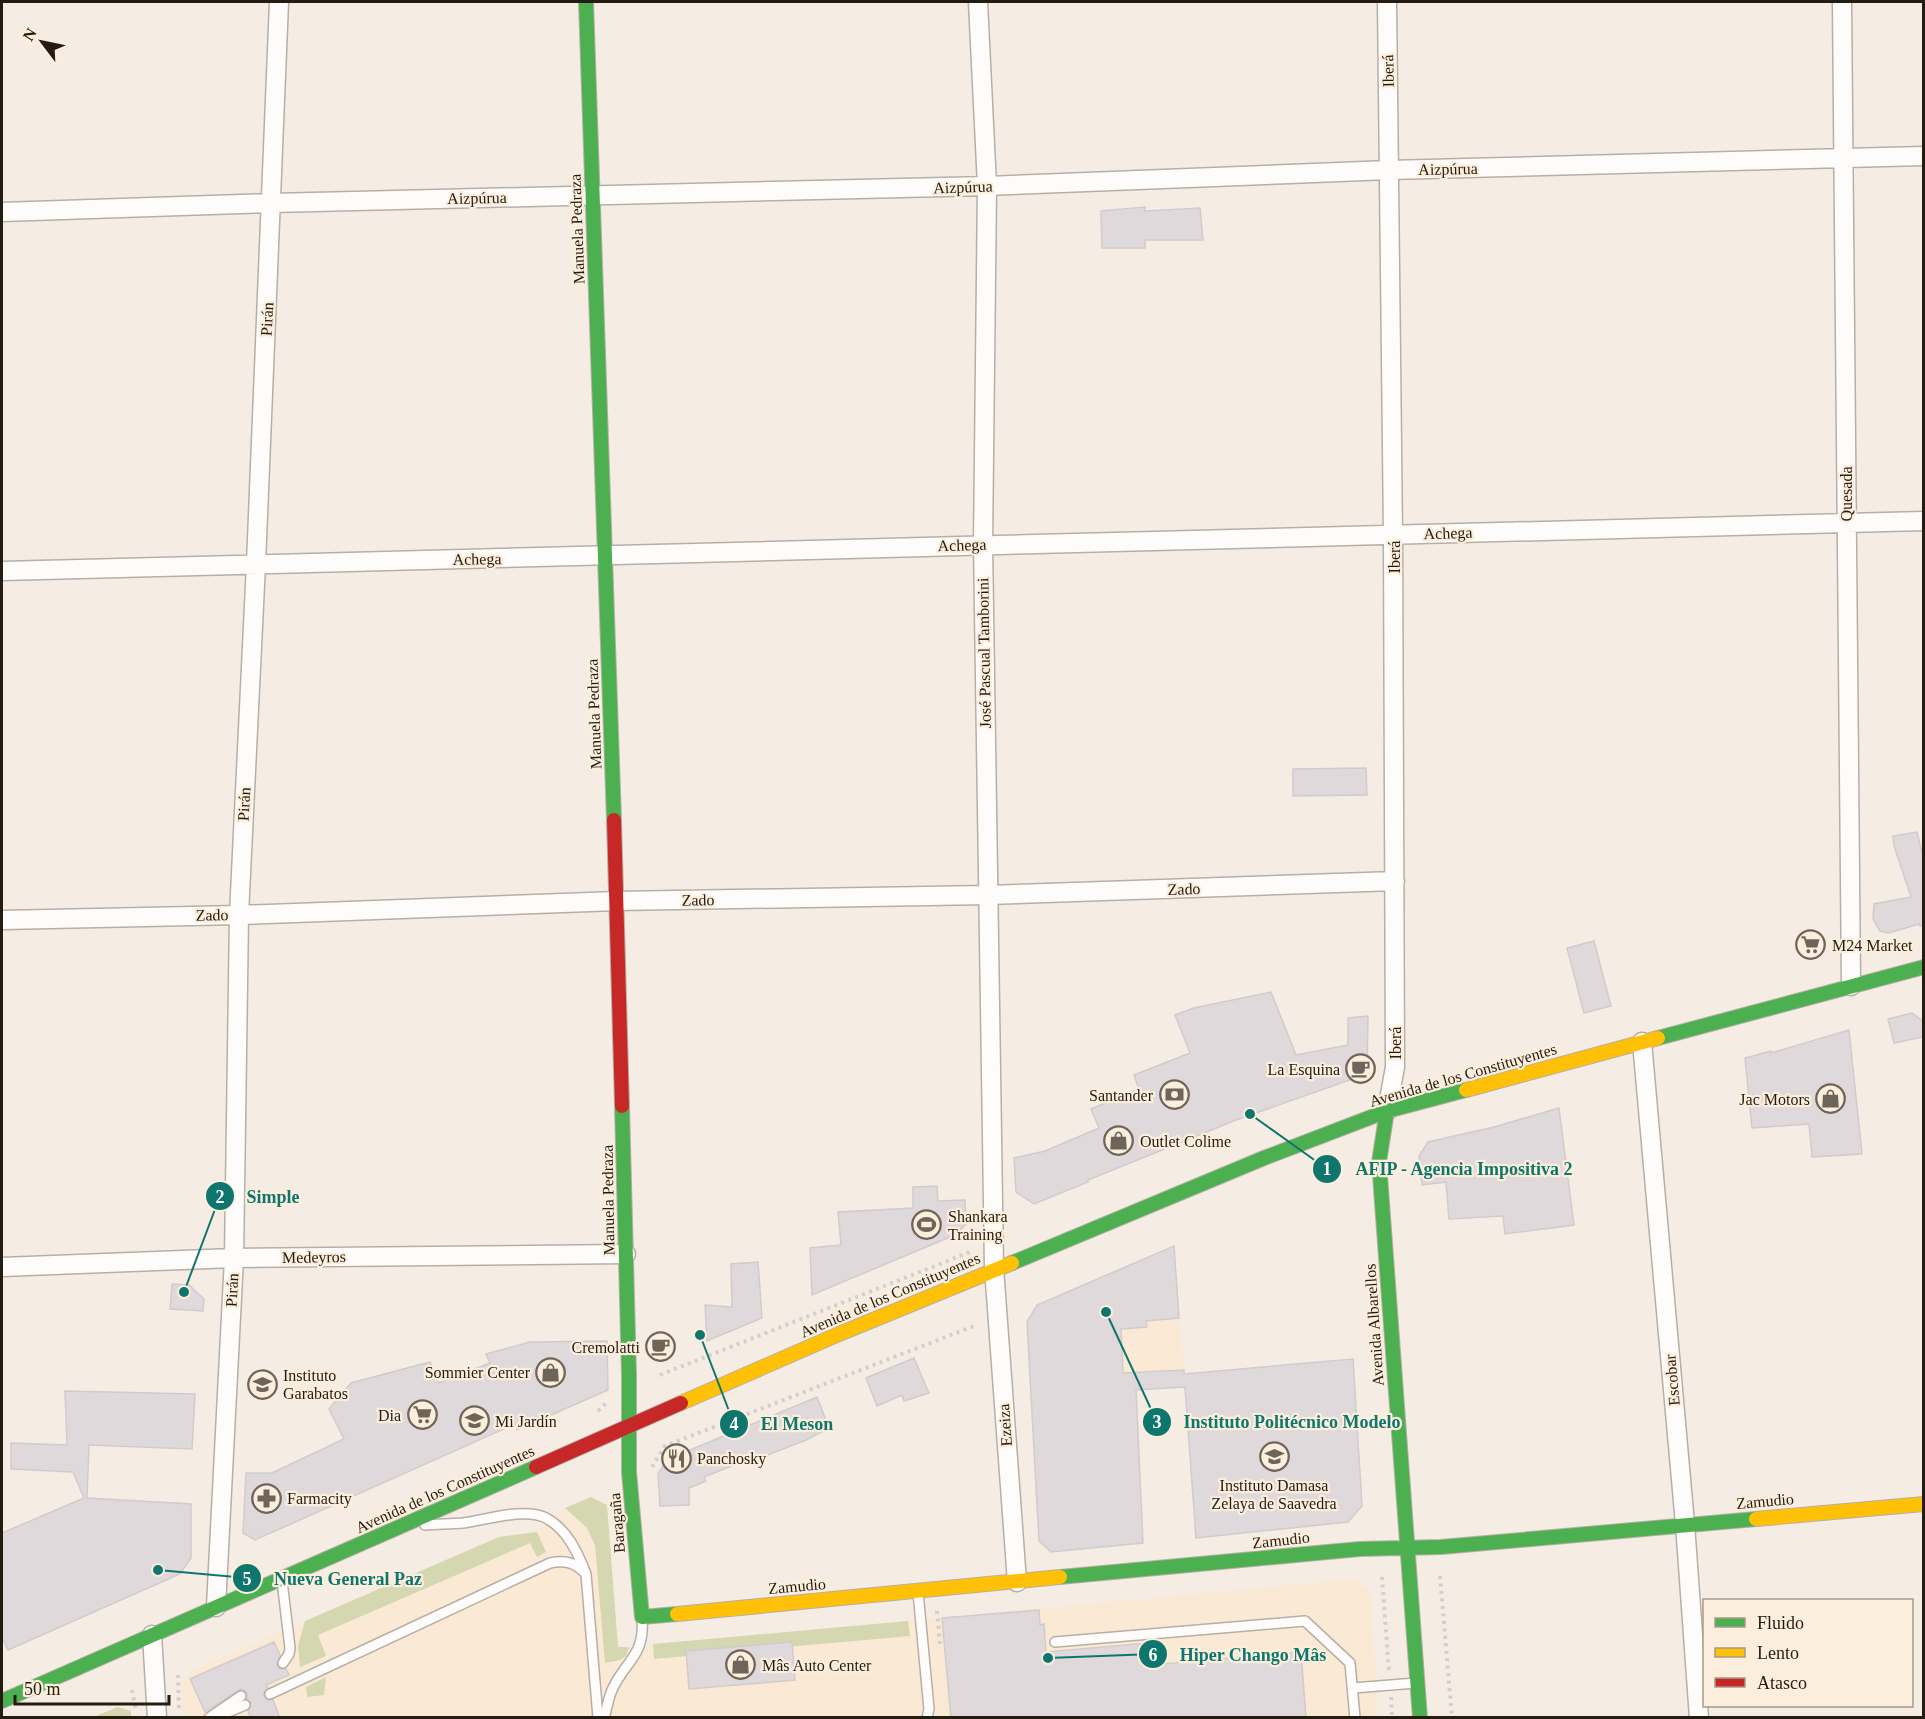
<svg xmlns="http://www.w3.org/2000/svg" width="1925" height="1719" font-family="Georgia,serif">
<rect width="100%" height="100%" fill="#f5ede3"/>
<!-- built -->
<path fill="#f9e9d5" d="M1174 1246 1184 1370 1030 1379 1027 1322 1037 1305Z
M591 1497 607 1505 618 1648 1354 1579 1370 1591 1378 1717 184 1718 182 1686 191 1671 499 1537 537 1532 565 1508Z"/>
<!-- green -->
<path fill="#d5d7b0" d="M591 1497 607 1505 618 1647H629L626 1656 620 1660 605 1663 595 1545 587 1528 565 1508Z
M537 1532 546 1552 537 1557 530 1543 318 1635 326 1656 300 1667 298 1646 305 1621 499 1537Z
M908 1621 910 1636 654 1659 653 1644Z
M326 1677 324 1695 307 1697 306 1687Z
M118 1707 131 1711V1717H93Z"/>
<!-- building -->
<path fill="#e0d9db" stroke="#d2cbcc" stroke-width="1.5" d="M1145 207V211L1200 208 1203 240H1145V248H1102L1101 211Z
M1366 768 1367 795 1293 796V769Z
M1917 832 1923 857V925L1920 926 1919 924 1889 933 1880 931 1873 919 1874 904 1911 897 1894 846 1893 836Z
M1594 941 1611 1006 1584 1013 1567 948Z
M1271 992 1296 1055 1348 1045V1018L1368 1016 1367 1074 1236 1120 1088 1180V1182L1034 1204 1016 1192 1014 1158 1045 1151 1099 1128 1091 1109 1139 1089 1134 1075 1190 1053 1175 1015 1194 1008Z
M1912 1013 1923 1021V1037L1894 1043 1888 1019Z
M1849 1030 1862 1154 1812 1157 1809 1124 1752 1128 1745 1058 1771 1051V1053Z
M1559 1108 1574 1225 1505 1234 1503 1216 1449 1219 1446 1182 1422 1185 1419 1156 1428 1142 1494 1127Z
M937 1186 938 1201 965 1200 966 1224 957 1234 812 1295 810 1248 841 1245 838 1212 913 1208V1187Z
M1174 1246 1179 1318 1146 1321 1147 1327 1121 1329 1123 1373 1184 1370V1374L1353 1359 1362 1506 1348 1522 1196 1538 1185 1387 1136 1390 1143 1543 1051 1552 1039 1541 1027 1322 1037 1305Z
M758 1262 762 1318 707 1341 705 1305 732 1307 731 1264Z
M172 1284 189 1285 204 1299 203 1311 170 1309Z
M607 1341 608 1390 517 1430 515 1424 255 1540 243 1533 246 1473H272L344 1439 329 1409 351 1383 430 1362 439 1383 490 1363 486 1354 530 1342Z
M914 1358 929 1393 904 1401 902 1395 877 1406 866 1378Z
M65 1391 195 1394 192 1449 89 1445 87 1498 191 1504V1558L180 1574 8 1650 2 1637V1533L84 1498 73 1472 11 1469V1443L67 1445Z
M817 1397 829 1428 806 1440 755 1460 754 1457 704 1477 706 1481 689 1488V1505L660 1506 658 1474 666 1460Z
M1039 1610 1040 1625 1044 1624 1046 1652 1148 1643 1150 1665 1301 1652 1306 1718H951L942 1618Z
M274 1642 280 1655 277 1665 280 1669H286L289 1675 266 1685 268 1688 263 1694 267 1700H273L280 1718H251L248 1711 251 1703 247 1699 246 1692 241 1689 205 1712 190 1679Z
M792 1642 795 1680 689 1689 686 1651Z"/>
<g fill="none" stroke-linecap="round" stroke-linejoin="round">
<defs>
<path id="lane" d="M425 1525C438 1524 450 1524 463 1523 485 1520 526 1507 546 1518 567 1529 578 1553 586 1574L598 1718
M282 1581 290 1648 289 1654 283 1663
M918 1592 929 1709 927 1718
M1055 1642 1305 1621 1350 1663 1355 1718
M1353 1688 1416 1683
M270 1694 550 1563C564 1560 574 1562 584 1572
M223 1714 245 1705
M209 1718 241 1696
M604 1718C607 1709 608 1699 612 1690 625 1661 645 1656 642 1619"/>
<path id="street" d="M978 2 987 186 983 544 994 1268 1017 1582
M1842 2 1851 986
M2 212 272 203 987 186 1389 170 1924 156
M2 571 1924 521
M2 920 239 915 617 901 987 895 1395 881
M1642 1042 1685 1524 1699 1718
M1387 1111 1395 1067 1393 535 1387 2
M2 1267 234 1258 626 1254
M216 1607 234 1258 239 915 256 564 279 2
M152 1635 157 1718"/>
<path id="fast" d="M586 2 614 820
M1658 1038 1924 967
M622 1106 629 1375V1472L642 1617 677 1614
M1387 1111 1379 1162 1420 1718
M1012 1263 1264 1158 1387 1111 1466 1090
M1060 1577 1360 1549 1441 1547 1756 1519
M2 1701 536 1467"/>
<path id="slow" d="M1466 1090 1658 1038
M681 1403 839 1334 1012 1263
M1756 1519 1924 1504
M677 1614 1060 1577"/>
<path id="jam" d="M614 820 622 1106
M536 1467 681 1403"/>
</defs>
<!-- lane casing -->
<use href="#lane" stroke="#b6afa5" stroke-width="12"/>
<!-- street casing -->
<use href="#street" stroke="#b6afa5" stroke-width="21"/>
<!-- fast casing -->
<use href="#fast" stroke="#b6afa5" stroke-width="16"/>
<!-- slow casing -->
<use href="#slow" stroke="#b6afa5" stroke-width="16"/>
<!-- jam casing -->
<use href="#jam" stroke="#b6afa5" stroke-width="16"/>
<!-- path -->
<path stroke="#d2cfcc" stroke-width="4" stroke-dasharray="3 4.5" stroke-linecap="butt" d="M660 1375 970 1252
M598 1411 607 1402
M652 1467 665 1446 974 1326
M1440 1576 1452 1718
M1382 1577 1389 1672
M937 1611 940 1645
M178 1675 179 1710
M132 1690 136 1711
M1391 1697 1392 1718"/>
<!-- lane -->
<use href="#lane" stroke="#fefcfb" stroke-width="9"/>
<!-- street -->
<use href="#street" stroke="#fefcfb" stroke-width="18"/>
<!-- fast -->
<use href="#fast" stroke="#4caf50" stroke-width="14"/>
<!-- slow -->
<use href="#slow" stroke="#ffc107" stroke-width="14"/>
<!-- jam -->
<use href="#jam" stroke="#c62828" stroke-width="14"/>
</g>
<!-- icons -->
<defs>
<symbol id="supermarket-ring" viewBox="-11 -11 22 22"><circle r="9.5" fill="#fceedc" stroke="#6d655a" stroke-width="1.5"/><path d="M-6-5.5h2.5l.6 2H6L4.5 2H-2.5L-4.4-4H-6ZM-1.5 3.2a1.3 1.3 0 1 0 .1 0ZM3 3.2a1.3 1.3 0 1 0 .1 0Z" fill="#6d655a"/></symbol>
<symbol id="cafe-ring" viewBox="-11 -11 22 22"><circle r="9.5" fill="#fceedc" stroke="#6d655a" stroke-width="1.5"/><path d="M-5.5-4.5H6V0H3Q3 3.5 0 3.5H-2.5Q-5.5 3.5-5.5 0ZM3-3.2v2h1.7v-2ZM-6 4.5H4V6H-6Z" fill="#6d655a"/></symbol>
<symbol id="bank-ring" viewBox="-11 -11 22 22"><circle r="9.5" fill="#fceedc" stroke="#6d655a" stroke-width="1.5"/><path d="M-6-4H6V4H-6ZM0-2.3a2.3 2.3 0 1 0 0 4.6a2.3 2.3 0 1 0 0-4.6Z" fill="#6d655a"/></symbol>
<symbol id="shop-ring" viewBox="-11 -11 22 22"><circle r="9.5" fill="#fceedc" stroke="#6d655a" stroke-width="1.5"/><path d="M-5-2.5h2.3a2.7 3.5 0 0 1 5.4 0H5L5.5 6h-11ZM-1.5-2.5h3a1.5 2.3 0 0 0-3 0Z" fill="#6d655a"/></symbol>
<symbol id="stadium-ring" viewBox="-11 -11 22 22"><circle r="9.5" fill="#fceedc" stroke="#6d655a" stroke-width="1.5"/><path d="M0-5a6.5 5 0 1 0 0 10a6.5 5 0 1 0 0-10ZM-3.5-1.8h7v3.6h-7Z" fill="#6d655a"/></symbol>
<symbol id="school-ring" viewBox="-11 -11 22 22"><circle r="9.5" fill="#fceedc" stroke="#6d655a" stroke-width="1.5"/><path d="M0-5L7-2L0 1L-7-2ZM-4 1L0 2.5L4 1V4Q0 6-4 4Z" fill="#6d655a"/></symbol>
<symbol id="restaurant-ring" viewBox="-11 -11 22 22"><circle r="9.5" fill="#fceedc" stroke="#6d655a" stroke-width="1.5"/><path d="M-5-6h1v4h1v-4h1v4h1v-4h1v5L-1.5 .5V6h-2V.5L-5-1ZM5-6V6H3V1.5H1.5Q1.5-4 5-6Z" fill="#6d655a"/></symbol>
<symbol id="pharmacy-ring" viewBox="-11 -11 22 22"><circle r="9.5" fill="#fceedc" stroke="#6d655a" stroke-width="1.5"/><path d="M-2-6h4v4h4v4h-4v4h-4v-4h-4v-4h4Z" fill="#6d655a"/></symbol>
</defs>
<g fill-rule="evenodd">
<use href="#supermarket-ring" x="1794" y="928" width="33" height="33"/>
<use href="#cafe-ring" x="1344" y="1052" width="33" height="33"/>
<use href="#bank-ring" x="1158" y="1078" width="33" height="33"/>
<use href="#shop-ring" x="1814" y="1082" width="33" height="33"/>
<use href="#shop-ring" x="1102" y="1124" width="33" height="33"/>
<use href="#stadium-ring" x="910" y="1208" width="33" height="33"/>
<use href="#cafe-ring" x="644" y="1330" width="33" height="33"/>
<use href="#shop-ring" x="534" y="1356" width="33" height="33"/>
<use href="#school-ring" x="246" y="1368" width="33" height="33"/>
<use href="#supermarket-ring" x="406" y="1398" width="33" height="33"/>
<use href="#school-ring" x="458" y="1404" width="33" height="33"/>
<use href="#school-ring" x="1258" y="1440" width="33" height="33"/>
<use href="#restaurant-ring" x="660" y="1442" width="33" height="33"/>
<use href="#pharmacy-ring" x="250" y="1482" width="33" height="33"/>
<use href="#shop-ring" x="724" y="1648" width="33" height="33"/>
</g>
<g text-anchor="middle" dominant-baseline="central" stroke-width="4.5" stroke-linejoin="round" paint-order="stroke">
<!-- street labels -->
<g font-size="16" fill="#241c11" stroke="#fceedc">
<text transform="translate(1388 71) rotate(-91)">Iberá</text>
<text transform="translate(1448 169) rotate(-1)">Aizpúrua</text>
<text transform="translate(963 187) rotate(-2)">Aizpúrua</text>
<text transform="translate(477 198) rotate(-1)">Aizpúrua</text>
<text transform="translate(577 229) rotate(-92)">Manuela Pedraza</text>
<text transform="translate(267 319) rotate(-87)">Pirán</text>
<text transform="translate(1846 494) rotate(-90)">Quesada</text>
<text transform="translate(1448 533) rotate(-2)">Achega</text>
<text transform="translate(962 545) rotate(-2)">Achega</text>
<text transform="translate(1394 557) rotate(-90)">Iberá</text>
<text transform="translate(477 559) rotate(-1)">Achega</text>
<text transform="translate(984 653) rotate(-91)">José Pascual Tamborini</text>
<text transform="translate(594 714) rotate(-92)">Manuela Pedraza</text>
<text transform="translate(244 804) rotate(-87)">Pirán</text>
<text transform="translate(1184 889) rotate(-2)">Zado</text>
<text transform="translate(698 900) rotate(-1)">Zado</text>
<text transform="translate(212 915) rotate(-1)">Zado</text>
<text transform="translate(1395 1043) rotate(-90)">Iberá</text>
<text transform="translate(1463 1075) rotate(-16)">Avenida de los Constituyentes</text>
<text transform="translate(608 1200) rotate(-91)">Manuela Pedraza</text>
<text transform="translate(314 1257) rotate(-1)">Medeyros</text>
<text transform="translate(232 1290) rotate(-87)">Pirán</text>
<text transform="translate(890 1295) rotate(-23)">Avenida de los Constituyentes</text>
<text transform="translate(1374 1325) rotate(-94)">Avenida Albarellos</text>
<text transform="translate(1672 1380) rotate(-95)">Escobar</text>
<text transform="translate(1005 1425) rotate(-94)">Ezeiza</text>
<text transform="translate(445 1489) rotate(-24)">Avenida de los Constituyentes</text>
<text transform="translate(1765 1501) rotate(-5)">Zamudio</text>
<text transform="translate(617 1523) rotate(-95)">Baragaña</text>
<text transform="translate(1281 1540) rotate(-6)">Zamudio</text>
<text transform="translate(797 1586) rotate(-5)">Zamudio</text>
</g>
<!-- poi labels -->
<g font-size="16" fill="#241c11" stroke="#fceedc" text-anchor="start">
<text x="1832" y="945">M24 Market</text>
<text x="1340" y="1069" text-anchor="end">La Esquina</text>
<text x="1153" y="1095" text-anchor="end">Santander</text>
<text x="1810" y="1099" text-anchor="end">Jac Motors</text>
<text x="1140" y="1141">Outlet Colime</text>
<text x="948" y="1216">Shankara<tspan x="948" dy="18">Training</tspan></text>
<text x="640" y="1347" text-anchor="end">Cremolatti</text>
<text x="530" y="1372" text-anchor="end">Sommier Center</text>
<text x="283" y="1375">Instituto<tspan x="283" dy="18">Garabatos</tspan></text>
<text x="401" y="1415" text-anchor="end">Dia</text>
<text x="495" y="1421">Mi Jardín</text>
<text x="697" y="1458">Panchosky</text>
<text x="1274" y="1485" text-anchor="middle">Instituto Damasa<tspan x="1274" dy="18">Zelaya de Saavedra</tspan></text>
<text x="287" y="1498">Farmacity</text>
<text x="762" y="1665">Mâs Auto Center</text>
</g>
</g>
<!-- callouts -->
<path fill="none" stroke="#0f766e" stroke-width="2" d="M1250 1114L1327 1169M184 1292L220 1196M1106 1312L1157 1422M700 1335L734 1424M158 1570L247 1578M1048 1658L1153 1654"/>
<g fill="#0f766e" stroke="#fceedc" stroke-width="2">
<circle cx="1250" cy="1114" r="6"/>
<circle cx="184" cy="1292" r="6"/>
<circle cx="1106" cy="1312" r="6"/>
<circle cx="700" cy="1335" r="6"/>
<circle cx="158" cy="1570" r="6"/>
<circle cx="1048" cy="1658" r="6"/>
<circle cx="1327" cy="1169" r="15"/>
<circle cx="220" cy="1196" r="15"/>
<circle cx="1157" cy="1422" r="15"/>
<circle cx="734" cy="1424" r="15"/>
<circle cx="247" cy="1578" r="15"/>
<circle cx="1153" cy="1654" r="15"/>
</g>
<g font-size="18" text-anchor="middle" font-weight="bold" fill="#fff">
<text x="1327" y="1175">1</text>
<text x="220" y="1203">2</text>
<text x="1157" y="1428">3</text>
<text x="734" y="1430">4</text>
<text x="247" y="1585">5</text>
<text x="1153" y="1661">6</text>
</g>
<g font-size="18" text-anchor="middle" font-weight="bold" fill="#0f766e" stroke="#fceedc" stroke-width="4.5" stroke-linejoin="round" paint-order="stroke">
<text x="1464" y="1175">AFIP - Agencia Impositiva 2</text>
<text x="273" y="1203">Simple</text>
<text x="1292" y="1428">Instituto Politécnico Modelo</text>
<text x="797" y="1430">El Meson</text>
<text x="348" y="1585">Nueva General Paz</text>
<text x="1253" y="1661">Hiper Chango Mâs</text>
</g>
<!-- border -->
<rect width="1925" height="1719" fill="none" stroke="#241c11" stroke-width="6"/>
<!-- legend -->
<rect x="1703" y="1599" width="210" height="108" fill="#fceedc" stroke="#a69a8b" stroke-width="1.5"/>
<rect x="1715" y="1618" width="30" height="9" fill="#4caf50" stroke="#a69a8b" stroke-width="1.5"/>
<text x="1757" y="1629" font-size="18" fill="#241c11">Fluido</text>
<rect x="1715" y="1648" width="30" height="9" fill="#ffc107" stroke="#a69a8b" stroke-width="1.5"/>
<text x="1757" y="1659" font-size="18" fill="#241c11">Lento</text>
<rect x="1715" y="1678" width="30" height="9" fill="#c62828" stroke="#a69a8b" stroke-width="1.5"/>
<text x="1757" y="1689" font-size="18" fill="#241c11">Atasco</text>
<!-- north arrow -->
<g transform="translate(42 42) rotate(302)" stroke="#fceedc" stroke-width="4.5" paint-order="stroke">
<path d="M0-4.5L10 22L0 15L-10 22Z" fill="#241c11"/>
<text y="-9" font-size="16" font-weight="bold" text-anchor="middle" fill="#241c11">N</text>
</g>
<!-- scale -->
<path d="M15 1695v9h154v-9" fill="none" stroke="#241c11" stroke-width="3"/>
<text x="24" y="1695" font-size="18" fill="#241c11" stroke="#fceedc" stroke-width="4.5" paint-order="stroke">50 m</text>
</svg>
